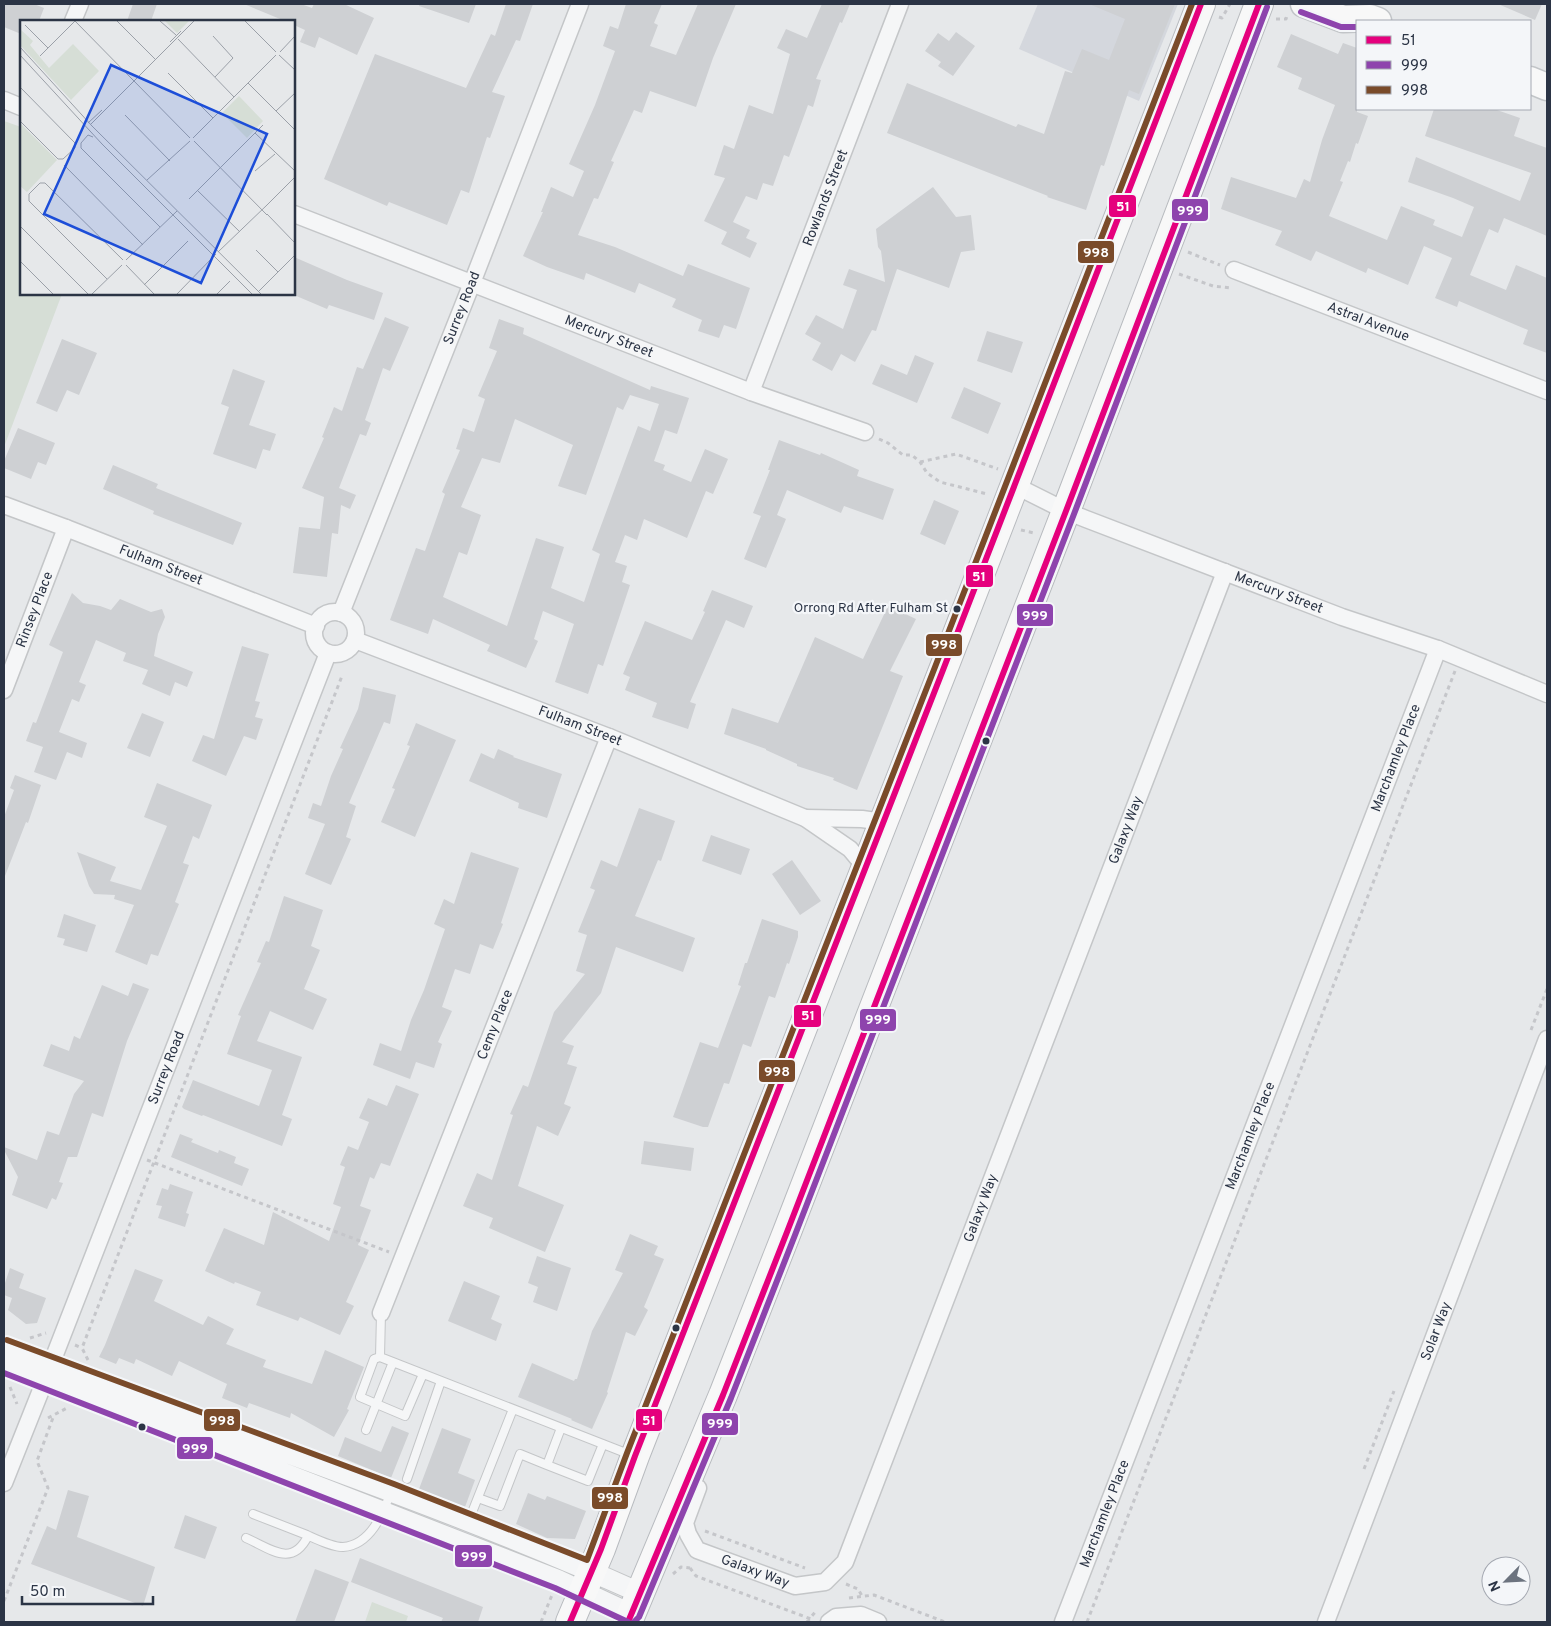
<svg xmlns="http://www.w3.org/2000/svg" width="1551" height="1626" font-family="Overpass,sans-serif">
<rect width="100%" height="100%" fill="#e6e8ea"/>
<!-- built -->
<path fill="#d4d7dd" d="M1038 4H1178L1139 101 1019 49Z"/>
<!-- green -->
<path fill="#d6ded6" d="M4 121 21 127V294H62L4 447Z
M372 1602 408 1616 406 1622H365Z"/>
<!-- building -->
<path fill="#ced0d3" fill-rule="evenodd" d="M4 4H34L44 8 39 21H21V34L4 27Z
M133 4H157L151 21H127Z
M244 4H301L312 8 314 4H344L374 18 357 55 319 37 315 48 300 42 305 30 294 25V21H285Z
M420 4H476L469 23 419 6Z
M506 4H533L520 41 516 40 492 92 505 96 490 138 487 137 469 193 461 190 447 225 389 202 387 206 324 179 375 54 466 88 491 34 495 36Z
M626 4H662L654 23 658 25 650 46 676 55 698 4H736L713 58 696 107 650 91 642 113 634 110 611 161 614 162 598 199 594 198 578 235 615 247 683 276 688 264 750 288 736 329 724 325 719 338 698 331 702 320 672 307 676 299 639 283 635 293 586 273 584 280 547 267 523 256 543 212H541L551 187 573 197 584 171 569 164 595 105 615 51 603 46 610 26 618 29Z
M822 4H850L842 23 840 22 816 79 821 80 813 107 808 105 789 157 784 155 773 186 763 183 757 200 746 196 733 222 750 230 746 238 757 243 750 258 721 244 727 232 704 221 725 178 714 175 724 145 734 149 749 105 773 114 790 54 777 48 786 29 807 38Z
M1089 4H1175L1139 94 1129 90 1104 166 1101 165 1086 210 1047 197 1048 196 887 133 907 83 1016 127 1018 124 1044 134 1065 71 1072 73 1082 49 1109 60 1125 19Z
M1498 4H1542L1535 20Z
M956 32 975 46 953 76 938 66 941 62 925 51 938 33 949 41Z
M1291 34 1338 54 1343 43 1357 48V112L1368 116 1358 144 1356 143 1350 162 1348 161 1340 181 1343 182 1329 216 1387 240 1401 206 1435 220 1433 225 1462 237 1474 207 1453 198 1408 182 1416 157 1520 201 1531 173 1425 136 1434 109H1494L1520 118 1514 136 1547 148V236L1504 218 1498 233 1489 229 1470 275 1506 290 1516 265 1547 278V353L1523 344 1528 330 1459 301 1457 307 1435 298 1452 258 1424 246 1408 285 1368 268 1366 273 1316 251 1311 261 1275 245 1282 231 1221 209 1231 177 1296 198 1304 179 1310 182 1322 140 1335 105 1298 89 1302 78 1277 67Z
M933 187 956 217 971 215 975 250 961 252 949 288 897 269 876 331 872 330 855 362 841 354 832 371 812 360 821 343 805 334 816 315 843 329 857 290 843 285 849 269 885 282 881 251 878 247 876 229Z
M294 257 347 280 383 293 374 320 329 305 327 309 294 295Z
M385 317 409 327 390 371 383 368 365 420 371 423 366 436 360 434 339 488 356 495 350 509 341 505 338 534 332 533 327 577 293 573 299 527 320 529 324 497 302 488 324 438 322 437 334 407 342 411 357 367 363 369Z
M499 319 524 328 523 334 650 390 651 386 689 398 677 434 665 430 654 461 665 465 663 470 691 482 705 449 728 459 713 494 706 491 687 538 644 519 637 540 625 535 615 562 627 566 622 582 630 585 603 666 598 664 588 694 555 682 574 624 543 611 534 639 538 641 526 668 487 651 490 645 433 619 428 634 390 620 416 548 425 551 445 494 442 492 460 450 456 449 463 428 474 432 485 399 478 396 497 351 489 348ZM630 395 659 404 650 431 638 426 592 550 600 554 584 602 551 588 564 547 536 538 507 626 443 597 459 552 467 555 481 515 461 507 482 458 500 463 515 419 573 445 558 486 586 495 617 407 623 410Z
M987 331 1023 342 1012 373 977 361Z
M62 339 97 353 79 395 67 390 57 412 36 403Z
M915 355 934 363 917 403 872 384 881 364 907 375Z
M233 369 265 381 249 425 276 434 270 451 263 449 256 469 213 454 229 407 221 404Z
M964 387 1001 403 988 434 951 418Z
M18 428 55 443 46 465 38 462 31 479 4 468V461Z
M779 440 820 455 821 453 859 470 857 476 894 489 883 520 844 506 841 513 787 490 777 515 786 519 766 568 744 559 761 516 753 513 770 470H768Z
M113 465 158 484 156 488 242 523 233 545 153 514 154 511 103 489Z
M934 500 959 511 945 545 920 534Z
M712 590 753 606 744 628 726 620 690 702 696 704 688 729 652 717 657 703 625 690 630 677 623 674 645 621 692 640 705 612 703 611Z
M72 593 83 603 100 606 111 610 120 599 151 612 162 609 165 617 158 634 154 656 193 672 187 687 175 682 170 696 142 684 148 670 123 661 126 653 96 640 79 682 86 685 79 702 72 699 59 732 87 743 82 758 67 752 56 780 34 772 43 747 26 741 33 722 36 723 63 652 49 645Z
M888 606 916 619 890 671 903 676 857 790 833 780 834 778 797 766V764L766 750V749L724 734 732 708 778 723 815 637 863 659Z
M242 646 269 654 255 701 260 702 255 717 263 719 256 740 244 736 226 776 192 761 203 735 214 739Z
M363 687 396 695 390 724 384 722 349 803 356 806 346 837 351 839 331 885 305 874 325 824 308 818 313 803 321 806 331 776 343 749 340 748 358 709Z
M142 713 164 722 150 757 127 748Z
M416 723 456 740 415 837 381 822 395 789 392 788 410 746 407 745Z
M498 749 514 756 513 757 562 774 547 818 518 808 519 803 469 781 481 753 494 759Z
M15 775 41 785 28 823 26 822 5 876H4V817L14 790 10 788Z
M157 783 212 805 199 839 193 836 183 863 189 865 175 902 179 904 158 956 151 954 147 965 115 952 134 905 114 899 115 895 94 894 89 886 77 852 116 867 110 881 141 890 167 826 144 817Z
M639 808 675 821 661 861 658 860 635 916 695 938 683 972 616 947 601 993 562 1042 574 1046 567 1064 577 1067 564 1104 571 1107 558 1136 537 1126 518 1186 564 1205 545 1252 489 1228 493 1218 463 1206 477 1173 492 1180 513 1115 510 1114 523 1085 528 1087 554 1012 585 974 576 971 587 935 578 932 595 890 590 888 601 860 617 867Z
M711 835 750 849 741 875 702 861Z
M471 852 519 868 501 923 503 924 493 949 480 944 470 974 455 969 442 1007 452 1011 438 1042 442 1044 434 1068 416 1062 410 1079 373 1065 380 1043 401 1051 411 1020 424 990 445 929 434 924 444 899 454 904Z
M792 860 821 901 800 915 772 874Z
M284 896 323 910 311 946 320 950 304 989 327 999 313 1030 270 1011 257 1041 302 1057 282 1115 292 1119 282 1146 203 1115 202 1116 184 1109 182 1107 193 1080 259 1106 272 1070 227 1054 241 1016 238 1015 261 963 257 962 266 941 269 942Z
M64 914 96 925 87 952 63 945 65 939 57 937Z
M762 919 798 931V937L789 964 787 963 775 998 769 996 751 1047 743 1044 729 1084 724 1083 708 1127H703L673 1117 700 1042 718 1048 741 986 738 985 745 963H747Z
M133 983 149 989 127 1041 103 1117 92 1113 77 1157H68L59 1182 63 1183 56 1200 52 1198 47 1209 12 1195 18 1177 4 1150V1147L37 1160 47 1131 59 1135 74 1094 84 1081 43 1066 51 1044 69 1051 74 1036 80 1039 102 985 128 996Z
M396 1085 419 1094 390 1166 381 1163 374 1179 370 1177 360 1206 371 1210 358 1245 369 1250 346 1302 354 1306 340 1335 300 1317 298 1321 256 1305 261 1292 235 1282 234 1284 205 1271 224 1228 264 1245 273 1212 329 1241 341 1207 333 1204 345 1167 340 1165 348 1146 358 1150 369 1122 359 1118 368 1098 387 1106Z
M180 1134 193 1139 191 1142 218 1153 219 1150 236 1157 234 1163 249 1169 242 1186 171 1157Z
M644 1141 694 1148 691 1171 641 1164Z
M170 1184 193 1192 186 1213 189 1214 185 1227 158 1218 162 1206 156 1205 162 1188 168 1190Z
M630 1234 658 1246 654 1255 664 1259 644 1307 648 1310 635 1336 626 1332 607 1392 608 1393 592 1429 571 1420 572 1419 518 1397 532 1363 574 1381 575 1379H577L592 1331 623 1273 615 1270Z
M537 1256 571 1268 557 1311 533 1302 538 1287 528 1283Z
M10 1268 24 1274 19 1288 46 1298 37 1323 26 1324 8 1310 12 1298 4 1295V1286Z
M135 1269 163 1280 154 1301 203 1325 208 1316 234 1329 226 1344 266 1360 263 1367 312 1384 325 1350 364 1367 347 1409 349 1410 334 1437 291 1413 290 1418 249 1403 247 1408 222 1398 227 1384 179 1361 172 1376 136 1359 134 1364 119 1358 116 1364 99 1357 105 1345Z
M464 1281 500 1296 491 1319 502 1324 496 1341 448 1321Z
M392 1426 409 1433 391 1478 338 1456 345 1437 381 1452Z
M442 1428 471 1439 458 1473 475 1480 465 1507 419 1489Z
M68 1490 89 1496 77 1537 155 1567 143 1606 31 1564 47 1526 56 1530Z
M528 1493 545 1500 547 1496 586 1511 575 1539 547 1538 516 1524Z
M185 1515 217 1527 205 1559 174 1548Z
M360 1558 483 1607 478 1622H441L443 1618 351 1582Z
M315 1569 349 1582 334 1622H295Z"/>
<g fill="none" stroke-linecap="round" stroke-linejoin="round">
<defs>
<path id="service" d="M380 1357 381 1313
M423 1374 405 1416 360 1397 374 1359 380 1357 631 1455
M561 1428 547 1465 588 1481 603 1444
M366 1430 393 1362
M407 1479 441 1381
M478 1498 500 1506 520 1454 547 1465
M253 1514C271 1521 289 1528 307 1535 318 1540 332 1547 343 1547 371 1545 383 1513 391 1492
M469 1520 513 1409
M246 1538C271 1549 292 1568 308 1536"/>
<g id="minor">
<path d="M73 21 80 4"/>
<path d="M4 100 21 107"/>
<path id="s1" d="M294 214 751 392 865 432"/>
<path id="s2" d="M1234 270 1547 391"/>
<path id="s3" d="M751 392 900 4"/>
<path id="s4" d="M1014 485 1066 511 1086 519 1342 617 1438 649 1547 694"/>
<path id="s5" d="M4 505 66 528 316 626"/>
<circle cx="335" cy="633" r="21"/>
<path id="s6" d="M341 613 472 283 580 4"/>
<path id="s7" d="M355 640 609 737 805 818 850 849 865 867"/>
<path id="s8" d="M4 690 66 528"/>
<path d="M805 818 862 819 883 822"/>
<path id="s9" d="M381 1313 609 737"/>
<path id="s10" d="M4 1483 45 1380 328 653"/>
<path id="s11" d="M698 1488 685 1523 688 1534 697 1550 795 1586 825 1582 845 1562 1225 572"/>
<path d="M829 1622 836 1617 861 1615 878 1622"/>
<path id="s12" d="M1063 1622 1438 649"/>
<path id="s13" d="M1326 1622 1547 1039"/>
</g>
<path id="tertiary" d="M4 1348C216 1430 433 1500 640 1593
M4 1364 558 1580 631 1614"/>
<path id="primary" d="M1304 4 1343 19 1370 18 1378 21
M1530 80 1547 87"/>
<path id="trunk" d="M570 1622 601 1549 635 1456 943 670 1201 4
M628 1622 723 1395 787 1232 1066 511 1259 4"/>
</defs>
<!-- service casing -->
<use href="#service" stroke="#c4c6c8" stroke-width="10"/>
<!-- minor casing -->
<use href="#minor" stroke="#c4c6c8" stroke-width="19"/>
<!-- tertiary casing -->
<use href="#tertiary" stroke="#c4c6c8" stroke-width="22"/>
<!-- primary casing -->
<use href="#primary" stroke="#c2c5c8" stroke-width="29"/>
<!-- trunk casing -->
<use href="#trunk" stroke="#b8bbbf" stroke-width="30"/>
<!-- path -->
<path stroke="#c5c6ca" stroke-width="3" stroke-dasharray="4 4" stroke-linecap="butt" d="M1219 17 1222 18 1230 4
M1276 19H1286L1287 16
M1188 252 1220 265
M1179 274 1213 286 1231 288
M879 439 888 443 903 455H912L920 462 927 473 940 482 987 494
M920 462 956 454 998 469
M1021 530 1034 533
M1531 1030 1547 989
M147 1160 389 1252
M30 1338 46 1333
M75 1345 82 1348
M88 1360 82 1348 342 676
M10 1387 17 1404
M48 1418 67 1408
M1364 1469 1394 1391
M705 1531 805 1568
M690 1568 696 1576 811 1619
M673 1574 681 1567 690 1568V1567
M846 1584 858 1589 862 1596
M849 1598 874 1595 945 1622
M4 1601 48 1488 37 1461 54 1415
M541 1622 552 1595
M807 1622 816 1611
M1087 1622 1455 671"/>
<!-- service -->
<use href="#service" stroke="#f5f6f7" stroke-width="8"/>
<!-- minor -->
<use href="#minor" stroke="#f5f6f7" stroke-width="16"/>
<!-- tertiary -->
<use href="#tertiary" stroke="#f5f6f7" stroke-width="20"/>
<!-- primary -->
<use href="#primary" stroke="#f8f8f8" stroke-width="26"/>
<!-- trunk -->
<use href="#trunk" stroke="#f8f8f8" stroke-width="28"/>
<defs>
<path id="bus-1" d="M570 1622 601 1549 635 1456 943 670 1201 4
M628 1622 723 1395 787 1232 1066 511 1259 4"/>
<path id="bus-2" d="M1301 12 1341 27H1357
M4 1373 555 1588 628 1622
M634 1622 639 1617 731 1398 795 1235 1074 514 1267 7"/>
<path id="bus-3" d="M7 1340 394 1484 587 1560 627 1453 935 667 1192 4"/>
</defs>
<!-- bus-1 casing -->
<use href="#bus-1" stroke="#f4f6f9" stroke-width="10"/>
<!-- bus-2 casing -->
<use href="#bus-2" stroke="#f4f6f9" stroke-width="10"/>
<!-- bus-3 casing -->
<use href="#bus-3" stroke="#f4f6f9" stroke-width="10"/>
<!-- bus-1 -->
<use href="#bus-1" stroke="#e5007d" stroke-width="6"/>
<!-- bus-2 -->
<use href="#bus-2" stroke="#8e44ad" stroke-width="6"/>
<!-- bus-3 -->
<use href="#bus-3" stroke="#7a4b2a" stroke-width="6"/>
</g>
<!-- markers -->
<g fill="#2b3445" stroke="#f4f6f9" stroke-width="2">
<circle cx="957" cy="609" r="4.5"/>
<circle cx="986" cy="741" r="4.5"/>
<circle cx="676" cy="1328" r="4.5"/>
<circle cx="142" cy="1427" r="4.5"/>
</g>
<g text-anchor="middle" dominant-baseline="central" stroke-width="4.5" stroke-linejoin="round" paint-order="stroke">
<!-- bus labels -->
<g font-size="13" fill="#2b3445" stroke="#f4f6f9" text-anchor="end">
<text x="948" y="609">Orrong Rd After Fulham St</text>
</g>
<!-- street labels -->
<g font-size="14" fill="#2b3445" stroke="#f4f6f9">
<text stroke="none"><textPath href="#s3" startOffset="208">Rowlands Street</textPath></text>
<text stroke="none"><textPath href="#s6" startOffset="328">Surrey Road</textPath></text>
<text stroke="none"><textPath href="#s2" startOffset="144">Astral Avenue</textPath></text>
<text stroke="none"><textPath href="#s1" startOffset="338">Mercury Street</textPath></text>
<text stroke="none"><textPath href="#s5" startOffset="168">Fulham Street</textPath></text>
<text stroke="none"><textPath href="#s4" startOffset="286">Mercury Street</textPath></text>
<text stroke="none"><textPath href="#s8" startOffset="86">Rinsey Place</textPath></text>
<text stroke="none"><textPath href="#s7" startOffset="241">Fulham Street</textPath></text>
<text stroke="none"><textPath href="#s12" startOffset="926">Marchamley Place</textPath></text>
<text stroke="none"><textPath href="#s11" startOffset="1014">Galaxy Way</textPath></text>
<text stroke="none"><textPath href="#s9" startOffset="310">Cemy Place</textPath></text>
<text stroke="none"><textPath href="#s10" startOffset="446">Surrey Road</textPath></text>
<text stroke="none"><textPath href="#s12" startOffset="521">Marchamley Place</textPath></text>
<text stroke="none"><textPath href="#s11" startOffset="609">Galaxy Way</textPath></text>
<text stroke="none"><textPath href="#s13" startOffset="311">Solar Way</textPath></text>
<text stroke="none"><textPath href="#s12" startOffset="116">Marchamley Place</textPath></text>
<text stroke="none"><textPath href="#s11" startOffset="129">Galaxy Way</textPath></text>
</g>
</g>
<!-- overview -->
<g transform="translate(20 20)">
<rect width="275" height="275" fill="#e6e8ea"/>
<path d="M145 1H169L157 13ZM0 9 13 21 10 25 29 48 53 24 79 51 51 80 0 25ZM219 76 243 101 227 118 202 93ZM0 103 37 140 7 172 0 166Z" fill="#d6ded6"/>
<path fill="none" stroke="#9ba0a8" stroke-width="1" d="M55 1 170 118M97 1 135 39M140 1 156 15M225 1 256 32M5 5 28 28M193 16 213 38 195 57M158 19 214 77M150 22 161 11M0 27 72 106 241 274M260 32 275 16M0 35 82 124 232 274M259 35 275 50M20 36 55 1M148 53 193 98M228 63 275 110M0 67 55 123V128L43 139H38L0 101M256 91 275 73M105 95 150 141M68 103 82 90M71 104 174 1M235 113 275 151M73 117 68 115 61 123V128L140 207M173 118 256 35M174 121 247 195M44 145 123 225M235 151 255 134M127 160 170 121M177 170 220 212M169 179 243 105M247 185 275 157M247 194 275 223M0 206 68 274M236 230 258 252M198 232 247 185M106 240 157 191M0 241 33 274M106 245 134 274M87 259 9 181V174L20 163H25L103 240M124 265 168 221M239 271 275 235M72 274 102 245M157 274 196 234M197 274 210 261"/>
<path fill="#1d4ed8" fill-opacity="0.15" stroke="#1d4ed8" stroke-width="2.5" d="M91 45 247 114 181 263 24 194Z"/>
<rect width="275" height="275" fill="none" stroke="#2b3445" stroke-width="2.5"/>
</g>
<g stroke="#f4f6f9" stroke-width="2">
<rect x="1108" y="194" width="29" height="24" rx="5" fill="#e5007d"/>
<rect x="1171" y="198" width="38" height="24" rx="5" fill="#8e44ad"/>
<rect x="1077" y="240" width="38" height="24" rx="5" fill="#7a4b2a"/>
<rect x="965" y="564" width="29" height="24" rx="5" fill="#e5007d"/>
<rect x="1016" y="603" width="38" height="24" rx="5" fill="#8e44ad"/>
<rect x="925" y="633" width="38" height="24" rx="5" fill="#7a4b2a"/>
<rect x="793" y="1004" width="29" height="24" rx="5" fill="#e5007d"/>
<rect x="859" y="1008" width="38" height="24" rx="5" fill="#8e44ad"/>
<rect x="758" y="1059" width="38" height="24" rx="5" fill="#7a4b2a"/>
<rect x="203" y="1408" width="38" height="24" rx="5" fill="#7a4b2a"/>
<rect x="635" y="1408" width="28" height="24" rx="5" fill="#e5007d"/>
<rect x="701" y="1412" width="38" height="24" rx="5" fill="#8e44ad"/>
<rect x="176" y="1436" width="38" height="24" rx="5" fill="#8e44ad"/>
<rect x="591" y="1486" width="38" height="24" rx="5" fill="#7a4b2a"/>
<rect x="454" y="1544" width="39" height="24" rx="5" fill="#8e44ad"/>
</g>
<g font-size="14" text-anchor="middle" font-weight="bold" fill="#fff">
<text x="1123" y="211">51</text>
<text x="1190" y="215">999</text>
<text x="1096" y="257">998</text>
<text x="979" y="581">51</text>
<text x="1035" y="620">999</text>
<text x="944" y="649">998</text>
<text x="808" y="1020">51</text>
<text x="878" y="1024">999</text>
<text x="777" y="1076">998</text>
<text x="222" y="1425">998</text>
<text x="649" y="1425">51</text>
<text x="720" y="1428">999</text>
<text x="195" y="1453">999</text>
<text x="610" y="1502">998</text>
<text x="474" y="1561">999</text>
</g>
<!-- border -->
<rect width="1551" height="1626" fill="none" stroke="#2b3445" stroke-width="10"/>
<!-- legend -->
<rect x="1356" y="20" width="175" height="90" fill="#f4f6f9" stroke="#a4a8b1"/>
<rect x="1366" y="36" width="25" height="8" fill="#e5007d" stroke="#a4a8b1"/>
<text x="1401" y="45" font-size="15" fill="#2b3445">51</text>
<rect x="1366" y="61" width="25" height="8" fill="#8e44ad" stroke="#a4a8b1"/>
<text x="1401" y="70" font-size="15" fill="#2b3445">999</text>
<rect x="1366" y="86" width="25" height="8" fill="#7a4b2a" stroke="#a4a8b1"/>
<text x="1401" y="95" font-size="15" fill="#2b3445">998</text>
<!-- north arrow -->
<g transform="translate(1506 1581) rotate(246)"><circle r="24" fill="#f4f6f9" stroke="#a4a8b1"/>
<path d="M0-4L9 19L0 12L-9 19Z" fill="#6c737f"/>
<text y="-8" font-size="14" font-weight="bold" text-anchor="middle" fill="#2b3445">N</text>
</g>
<!-- scale -->
<path d="M22 1596v8h131v-8" fill="none" stroke="#2b3445" stroke-width="2.5"/>
<text x="30" y="1596" font-size="15" fill="#2b3445" stroke="#f4f6f9" stroke-width="4" paint-order="stroke">50 m</text>
</svg>
